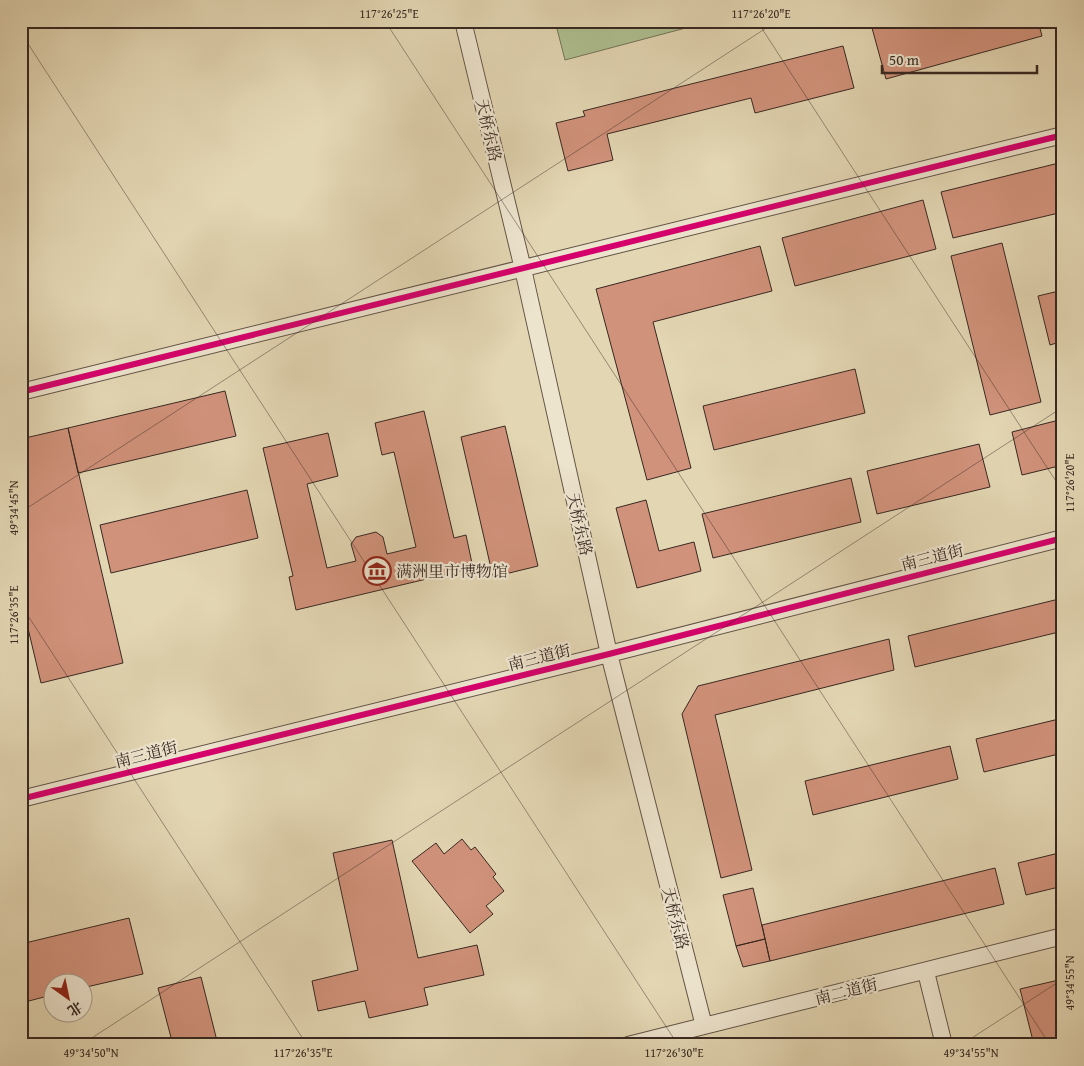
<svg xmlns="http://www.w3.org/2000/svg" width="1084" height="1066" font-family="'Gentium Book Plus','Noto Serif SC',serif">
<rect width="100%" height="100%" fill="#e3d6b3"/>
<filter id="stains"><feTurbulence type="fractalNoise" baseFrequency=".004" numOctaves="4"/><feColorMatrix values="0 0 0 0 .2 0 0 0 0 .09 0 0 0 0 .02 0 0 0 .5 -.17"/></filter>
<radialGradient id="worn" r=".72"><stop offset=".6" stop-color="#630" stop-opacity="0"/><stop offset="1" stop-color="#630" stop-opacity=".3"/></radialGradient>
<!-- green -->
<path fill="#aebf90" stroke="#737458" d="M555 21H712L565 60Z"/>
<!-- building -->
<path fill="#d1927b" stroke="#382821" d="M895 21H1038L1042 36 886 79 872 28Z
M843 46 854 88 755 113 751 98 607 134 613 160 568 171 556 123 585 116 583 111Z
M1063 162V212L953 238 941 192Z
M923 200 936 249 795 286 782 238Z
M1002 243 1041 402 990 415 951 256Z
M760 246 772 291 653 322 691 468 647 480 596 289Z
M1063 290V341L1050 345 1038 296Z
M855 369 865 413 714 450 703 406Z
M225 391 236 436 78 473 68 428Z
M424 411 454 538 466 535 473 568 296 610 289 577 293 576 263 448 328 433 338 476 307 484 327 568 356 561 351 544 356 537 376 532 383 537 387 554 416 547 394 452 382 455 375 423Z
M1063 419V465L1022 475 1012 432Z
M505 426 538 566 493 577 461 437Z
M68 428 123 663 41 683 21 599V439Z
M979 444 990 487 877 514 867 471Z
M851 478 861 522 713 558 702 514Z
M247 490 258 538 111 573 100 525Z
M646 500 659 551 694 542 701 571 637 588 616 508Z
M1063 598V631L915 667 908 636Z
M889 639 894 670 715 715 752 870 721 878 682 714 698 686Z
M1063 718V753L984 772 976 739Z
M950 746 958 779 813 815 805 781Z
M462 839 471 850 475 847 496 874 493 877 504 891 486 906 493 914 470 933 412 861 436 843 444 854Z
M392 840 418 958 477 945 484 975 424 988 428 1005 369 1018 365 1001 318 1011 312 981 358 970 333 853Z
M1063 852V886L1026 895 1018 863Z
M995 868 1004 904 770 961 762 925Z
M753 888 765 939 736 946 723 895Z
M129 918 143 974 82 988V984H52V995L21 1003V944Z
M765 939 770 961 743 967 736 946Z
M201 977 218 1045H173L158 988Z
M1063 979V1045H1034L1020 989Z"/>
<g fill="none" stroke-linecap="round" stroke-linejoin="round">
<defs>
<path id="minor" d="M463 21 523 269 609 654 704 1026
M21 392 1063 135
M21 799 609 654 1063 538
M926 972 944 1045
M628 1045 1063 936"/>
</defs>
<!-- minor casing -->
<use href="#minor" stroke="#635446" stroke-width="18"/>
<!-- minor -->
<use href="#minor" stroke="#ede4ce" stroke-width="16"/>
<defs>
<path id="cycleway" d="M21 392 1063 135
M21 799 609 654 1063 538"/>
</defs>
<!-- cycleway casing -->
<use href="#cycleway" stroke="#ede4ce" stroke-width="9"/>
<!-- cycleway -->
<use href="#cycleway" stroke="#d6006c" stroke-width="6"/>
</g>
<!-- ticks -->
<path fill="none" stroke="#382821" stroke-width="1" stroke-opacity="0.45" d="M385 21 1050 1045M757 21 1063 492M21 33 678 1045M21 512 777 21M21 605 307 1045M81 1045 1063 407M961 1045 1063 979"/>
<!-- icons -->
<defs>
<symbol id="museum-ring" viewBox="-11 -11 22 22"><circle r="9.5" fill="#ede4ce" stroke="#8f2418" stroke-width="1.5"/><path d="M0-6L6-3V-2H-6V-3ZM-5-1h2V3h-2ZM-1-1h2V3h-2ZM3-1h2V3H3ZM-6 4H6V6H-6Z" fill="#8f2418"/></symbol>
</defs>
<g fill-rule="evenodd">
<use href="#museum-ring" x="361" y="555" width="32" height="32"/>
</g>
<g text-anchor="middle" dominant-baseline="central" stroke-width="4.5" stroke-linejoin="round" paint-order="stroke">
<!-- street labels -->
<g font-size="16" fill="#382821" stroke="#ede4ce">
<text transform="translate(489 130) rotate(77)">天桥东路</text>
<text transform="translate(580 524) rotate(77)">天桥东路</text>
<text transform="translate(932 557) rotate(-14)">南三道街</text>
<text transform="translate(539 657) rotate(-14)">南三道街</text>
<text transform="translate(146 754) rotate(-14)">南三道街</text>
<text transform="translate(676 918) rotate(76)">天桥东路</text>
<text transform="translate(846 991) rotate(-14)">南二道街</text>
</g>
<!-- poi labels -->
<g font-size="16" fill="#382821" stroke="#ede4ce" text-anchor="start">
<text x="396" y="571">满洲里市博物馆</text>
</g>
</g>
<!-- margin -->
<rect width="1084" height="1066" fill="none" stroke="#e3d6b3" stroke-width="55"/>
<!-- north arrow -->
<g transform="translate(68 998) rotate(147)"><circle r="24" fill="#ede4ce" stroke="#a59989"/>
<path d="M0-4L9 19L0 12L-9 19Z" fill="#8f2418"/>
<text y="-8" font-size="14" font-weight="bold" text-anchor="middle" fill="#382821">北</text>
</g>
<!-- scale -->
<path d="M882 65v8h155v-8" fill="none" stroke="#382821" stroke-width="2.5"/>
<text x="889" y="65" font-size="15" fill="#382821" stroke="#ede4ce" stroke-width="4" paint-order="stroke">50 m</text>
<rect x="28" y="28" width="1028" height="1010" fill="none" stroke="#382821" stroke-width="2"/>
<g font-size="12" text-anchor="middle" fill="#382821">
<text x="389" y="18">117°26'25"E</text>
<text x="761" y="18">117°26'20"E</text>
<text transform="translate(1070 483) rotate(-90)" y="4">117°26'20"E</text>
<text transform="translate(14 508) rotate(-90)" y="4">49°34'45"N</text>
<text transform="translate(14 615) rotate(-90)" y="4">117°26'35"E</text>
<text transform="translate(1070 983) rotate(-90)" y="4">49°34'55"N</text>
<text x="91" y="1057">49°34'50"N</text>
<text x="303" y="1057">117°26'35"E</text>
<text x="674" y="1057">117°26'30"E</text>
<text x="971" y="1057">49°34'55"N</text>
</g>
<rect width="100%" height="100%" filter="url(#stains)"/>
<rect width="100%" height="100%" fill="url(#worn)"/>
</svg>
